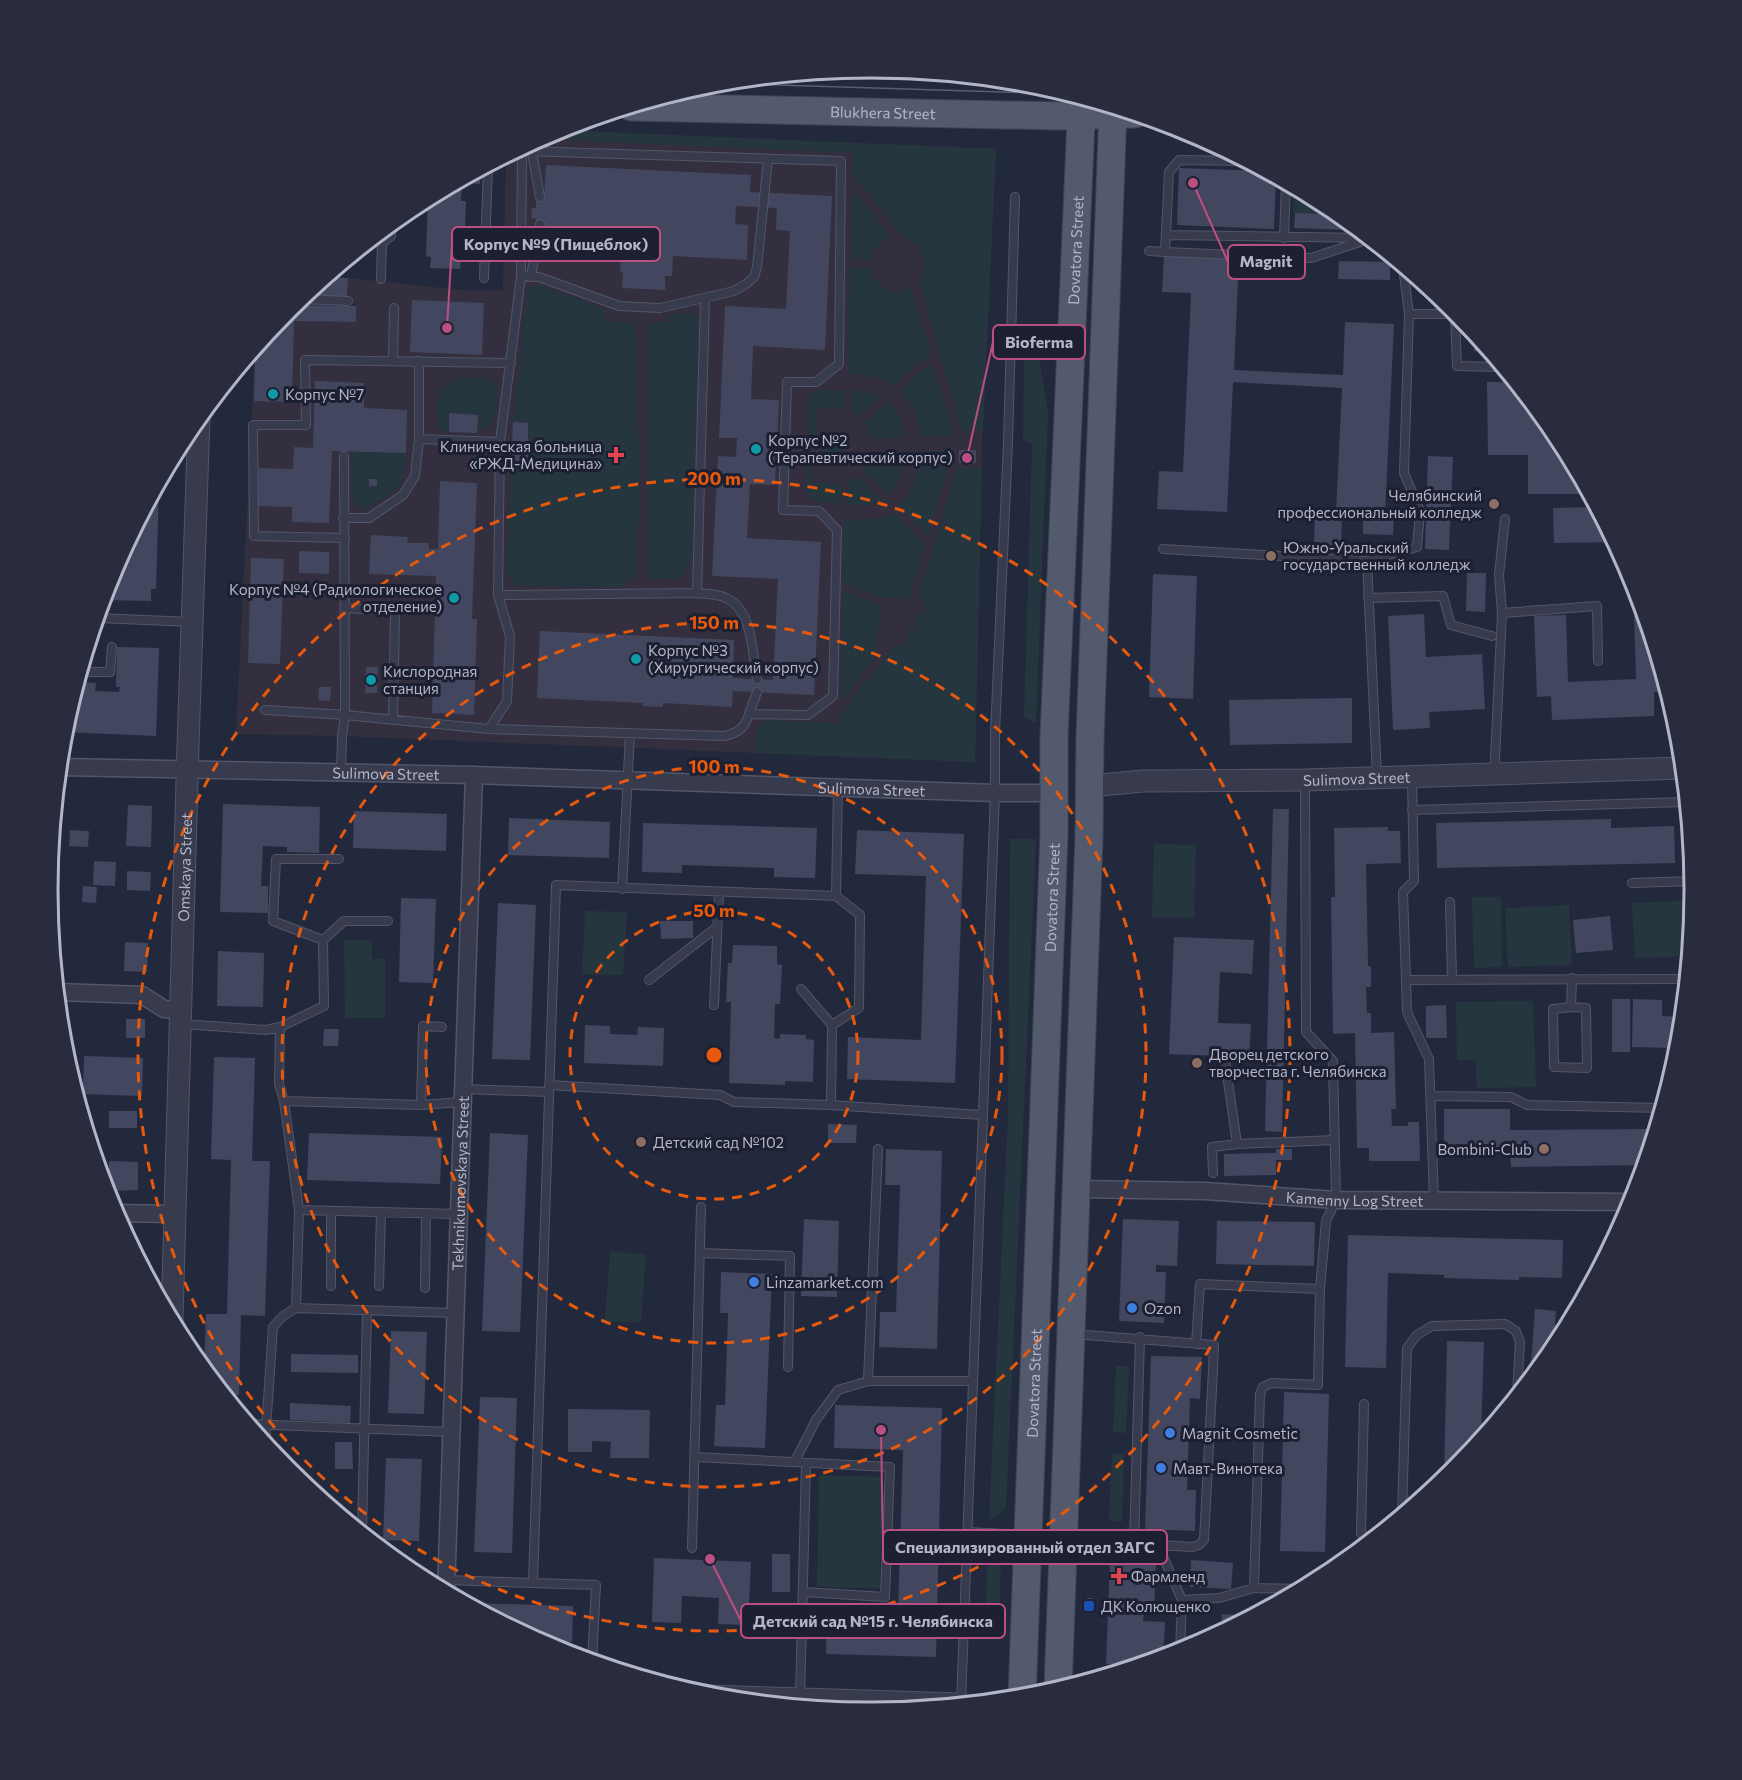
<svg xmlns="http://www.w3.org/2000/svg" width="1742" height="1780" font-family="Commissioner,sans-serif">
<rect width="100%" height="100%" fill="#23293d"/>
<!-- medical -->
<path fill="#342f3e" d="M556 130 996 149 982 443 975 762 342 736 236 734 255 350 279 320 356 322V306L347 297 348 278 461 290 503 291 506 157Z"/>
<!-- green -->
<path fill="#25363e" d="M556 130 996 149 983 430 962 431 919 281C928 263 925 247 905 239L852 174 854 153 539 139Z
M1294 187 1329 206 1331 208V214L1293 213Z
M852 190 892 236C881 242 874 249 871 260L851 259Z
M850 267 871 268C876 288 892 297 911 288L931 353 894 385 875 377 848 373Z
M537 285H543L604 309 607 322 635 323 640 487 636 577H630L620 587 518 586 507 574 511 465 528 464 529 421H513L527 294 532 287Z
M690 312 695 314 698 319 692 561 680 579 647 578V323L668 322 669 316Z
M1038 351 1048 412 1036 723 1024 717 1032 444 1023 440 1024 352Z
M932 363 955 435 920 436 915 410 899 390Z
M456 378H489C507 394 497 423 477 433L478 415 450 413 449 432 440 429 438 426C437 403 433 391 456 378Z
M817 390H845V408H815V436H808V398L811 392Z
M852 390 867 391 883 396 859 417 852 410Z
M890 400 900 417 905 438 872 439 864 423Z
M820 447a12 12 0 1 1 24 0a12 12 0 1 1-24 0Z
M919 451H953L928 536 898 506C914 491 920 473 919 451Z
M352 452 406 453C405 492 395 491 365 509L355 506 351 487Z
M904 452C905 470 898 482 887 495L864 471 872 453Z
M807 454H813L812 483 842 484V503L817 502 808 497 806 486Z
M957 467H982L975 762 756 753C756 739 753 727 767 720L839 723V716L895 644H908V629H915V614H923L924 601H917Z
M859 477 882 500 868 505 847 504V483Z
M894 513 925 543 909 600 878 596 843 583 844 520 873 519Z
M843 591 880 605 876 657 840 702Z
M1010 839H1036L1006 1508 989 1521 1008 1114Z
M1154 844 1196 845 1194 918 1152 917Z
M1472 897H1501L1502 967 1474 968Z
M1693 900 1688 956 1635 958 1632 903Z
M1569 905 1572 965 1508 967 1505 908Z
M585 911 627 912 623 975 582 974Z
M344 940H372V959H385V1018H345Z
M1533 1001 1536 1087 1477 1088 1475 1060H1457L1456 1002Z
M610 1252 646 1254 641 1323 605 1321Z
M1116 1366H1129L1126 1433 1113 1432Z
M1112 1453 1124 1454 1122 1522 1109 1521Z
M819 1475 882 1477 880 1588 817 1587Z
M992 1545 1005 1557 1001 1558 999 1639 971 1637 972 1628 985 1629 988 1547Z"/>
<!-- building -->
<path fill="#42475f" d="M546 165 751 175 750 192 832 196 825 350 753 346 751 399 779 400 775 485 750 484 747 538 821 542 814 695 733 691 732 707 663 703V707L643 706V703L537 698 540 631 734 640 733 678 773 680 778 579 712 576 718 456 736 457 737 438H719L725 306 786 309 790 231 776 230 777 208 736 206 735 224 748 225 747 260 673 256 672 276H665V290L622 288 623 272 620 271 621 254 543 250 544 224H536V219L531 218 532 208H536V197L544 198Z
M1179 168 1263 171 1276 178 1274 229 1177 225Z
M480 170V184L462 183 461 201H466L464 257 461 256 460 269 430 268 431 257 426 256 428 198H433V195Z
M1331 208 1349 223V230L1294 228 1295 213 1331 214Z
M1164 256 1239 259 1234 370 1343 375 1345 322 1394 324 1385 515 1394 516 1393 535 1363 534V514L1342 513 1341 548 1314 547 1315 512 1336 513 1342 388 1233 382 1227 512 1157 509 1159 471 1183 472 1191 293 1162 292Z
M1339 261 1390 262V280L1338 279Z
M1411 274 1423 283H1411Z
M327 277 348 278 347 297 305 295Z
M412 300 484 303 482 355 410 352Z
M293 305 356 306V322L294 321 292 402 254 401 255 350Z
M1474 334 1489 352 1474 351Z
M315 381 364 383V408L407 410 406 453 332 451 329 523 292 522V507L257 506 259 468 293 469 294 447 313 448Z
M1487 382H1513L1555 433 1588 494H1528V455H1488Z
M449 413 478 415 477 433 449 432Z
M513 422 528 423V464L511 463Z
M959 450H976V463H959Z
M1428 456 1453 457 1449 550 1425 549Z
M369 479H377V486H369Z
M440 481 477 483 472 619H477L474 715 432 713 436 576 369 574 371 535 408 537 407 543H429V549H438Z
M159 485 156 589H151V601L103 600 111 575 117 563H120V557Z
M1595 507 1614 542 1554 543 1553 508Z
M299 551 329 552V574L299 573Z
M251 558 284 559 280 664 248 663Z
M1467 573H1486L1485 612 1466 611Z
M1153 574 1197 576 1193 699 1149 697Z
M1643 612 1667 692H1654V716L1552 720 1551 696 1537 697 1534 616 1566 615 1568 682 1636 679 1634 613Z
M1424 614 1426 657 1482 654 1485 709 1429 712 1430 728 1393 730 1388 616Z
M117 647 159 648 156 736 64 732 78 682 96 683 95 691 119 692 120 687H116Z
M366 667H378L377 693H365Z
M319 687H331L330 701 318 700Z
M1352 698V743L1230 745 1229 700Z
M223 804 320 807 319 853 287 852V847L263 846 261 886H268V913L220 912Z
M128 805 152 806 151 847 126 846Z
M1273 809H1289L1282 1132 1265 1131Z
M354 811 447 814 446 851 353 848Z
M55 818H58L55 867H50Z
M509 818 610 822 609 858 508 855Z
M1611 819V828L1674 826 1675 863 1437 868 1436 823Z
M643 823 817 828 815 878 774 877V868L682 865V873L642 872Z
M1388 827V831H1400L1401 863 1366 864 1368 966H1371V987H1366L1367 1013H1371V1033L1394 1032 1396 1109H1391L1392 1126H1408V1122H1419L1420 1161H1369V1148H1357L1355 1033 1333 1034 1331 897H1335L1334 828Z
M70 830 89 831 88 847 69 846Z
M857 830 964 834 955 1083 847 1079 848 1037 921 1040 926 876 855 874Z
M94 861 116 862 115 886 93 885Z
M127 871 151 872 150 891 127 890Z
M83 886 97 887 96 903 82 902Z
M48 887H57L58 895H49Z
M401 898 436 899 433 983 399 982Z
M498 903 536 905 530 1060 492 1059Z
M1610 916 1613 950 1576 953 1573 920Z
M660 921H693V938L661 939Z
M52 927H56L55 944H53Z
M1174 937 1254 940 1252 974 1220 972 1218 1023 1251 1024 1249 1057 1169 1054Z
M125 942 148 943 147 972 124 971Z
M733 945 777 946V964L782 965 780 1004H775L774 1038 780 1039V1034L806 1035V1039L814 1040 813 1082 785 1081V1085L729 1083 731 1002H726L728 963H732Z
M218 951 264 953 263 1007 217 1006Z
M1612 999H1630V1052H1612Z
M1633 999 1662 1000V1016L1681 1017 1678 1048 1632 1047Z
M1446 1005 1447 1038H1426V1006Z
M126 1019H145V1038H126Z
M585 1025 610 1026V1034L637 1035 638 1027 664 1028 663 1066 584 1063Z
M324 1029H339L338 1046H323Z
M84 1056 143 1058 142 1096 83 1094Z
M214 1057 255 1058 252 1161H270L265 1316 241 1315 239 1395 225 1394 204 1369 206 1314H227L231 1160 211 1159Z
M1444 1109H1510V1130L1654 1129 1643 1165 1511 1167 1510 1148H1444Z
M109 1111H137V1128H109Z
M828 1124 857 1125 856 1143H828Z
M309 1133 442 1137 440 1184 307 1180Z
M490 1133 528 1135 520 1332 482 1331Z
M886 1149 942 1151 937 1349 879 1347 880 1312H896L900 1185H885Z
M1276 1149H1292V1160H1276V1175L1224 1176V1154L1276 1153Z
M109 1161 138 1162V1190L109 1191Z
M804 1219 839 1221 837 1297 801 1296Z
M1123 1219 1179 1221 1177 1266 1156 1265V1272H1166L1164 1323 1119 1321Z
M1217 1221 1315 1222 1314 1266 1216 1264Z
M1348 1235 1563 1240 1562 1278 1519 1277V1280L1444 1278V1275L1388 1273 1386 1368 1345 1367Z
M130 1241H137V1254Z
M721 1272 772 1274 765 1448 714 1446 716 1405H725L728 1313H720Z
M1535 1309 1556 1311 1553 1350 1530 1378Z
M391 1331 427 1332 424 1414 388 1413Z
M1447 1341 1484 1342 1481 1438 1453 1472 1444 1480Z
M291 1354 358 1355V1373L291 1372Z
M1151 1356 1202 1357 1200 1399 1190 1398 1187 1490H1196L1195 1531 1145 1529Z
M1284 1392 1329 1394 1325 1552 1280 1551Z
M480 1397 517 1398 512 1553 474 1552Z
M290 1403 351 1406 350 1423 290 1420Z
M835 1405 942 1408 936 1657 826 1654 827 1612 898 1613 903 1450 834 1448Z
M568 1409 650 1410 649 1458H610L611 1442 592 1441V1452H568Z
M335 1442H352L353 1469H335Z
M386 1458 422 1459 419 1541 383 1540Z
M772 1554H790V1592H772Z
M654 1558 751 1562 748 1625 718 1624 719 1598 682 1596 681 1623 652 1622Z
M1110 1560 1156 1561 1154 1613 1144 1612 1143 1621 1165 1622 1163 1657 1138 1665 1106 1664Z
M1191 1560 1233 1563 1231 1589 1190 1587Z
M1087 1598H1093L1092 1613H1087Z
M472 1603 573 1606 572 1642 539 1641 472 1605Z
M1222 1614 1250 1616 1221 1632Z"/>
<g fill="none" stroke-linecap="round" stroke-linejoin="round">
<defs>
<path id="service" d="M532 152 540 197
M1166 235 1365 238
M1284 238 1286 183
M1149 251 1165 252 1169 172 1179 160 1245 161
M1165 252 1311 258 1369 239
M1403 267 1409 314H1455L1457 366 1501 367
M521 276 539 277 619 306 660 308 734 291 746 284 754 277 757 267 768 159
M531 277 540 224
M484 278 488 166
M381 279 382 243 391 236V224
M301 299 348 301
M393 361 394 308
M419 439 500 442
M343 518H369L403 495 415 476 419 439V361
M345 538 254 536 253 425H306L305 360 511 363
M1163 549 1367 561 1377 776
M1367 561 1417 547 1420 511 1404 473 1409 314
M697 593 705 298
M498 595 697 593C706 594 718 594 726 598 753 610 752 652 757 679
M1368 598 1443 596 1451 625 1492 636
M345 608 395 611 393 720
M1502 613 1597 606 1598 661
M98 618 192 622
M81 672H110L112 647
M265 710 345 715 489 729 724 736C738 733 745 728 749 714L808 715 833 696 837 530 819 511 783 510 787 382H816L839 364 841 161 522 151
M749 714 757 692
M489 729 507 701 510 636 498 595 500 442 521 276 522 148
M341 772 342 736 345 715 344 456
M1496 773 1495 759 1502 613 1499 575 1505 519
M1412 778 1414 881 1403 892 1407 1012 1429 1059 1434 1200
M838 787 836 896 860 915 859 1008 832 1025 831 1105 982 1115
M1412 810 1685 802
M1632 883 1693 881
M622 889 630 734
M1450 902 1452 979
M323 940 344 921H388
M649 980 717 927
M1406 980 1685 979
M801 989 832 1025
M714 1005 719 892
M1571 1007 1586 1008 1587 1068 1554 1067 1553 1009 1571 1007 1572 978
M182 1024 266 1030 280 1027 279 1084 284 1101 299 1210 296 1308 283 1316 273 1327 265 1443
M280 1027 324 1006 323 940 273 921 276 859H339
M1225 1060 1237 1144 1335 1140
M549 1085 720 1095 734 1102 831 1105
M463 1089 549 1092
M1432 1096 1511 1097 1527 1105 1661 1108
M284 1101 421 1105 462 1102
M421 1105 423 1026 442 1027
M1213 1173 1212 1147 1237 1144
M299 1210 458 1214
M700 1253 790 1256 788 1367
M331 1286V1211
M379 1286 381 1212
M425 1288 426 1213
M296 1308 454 1313
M1196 1344 1200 1284 1320 1289 1326 1221 1336 1200 1333 1061 1306 1032 1305 780
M868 1381H973
M1364 1404 1361 1533 1367 1542
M249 1424 451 1432
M695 1457 890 1467 885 1597 803 1592
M795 1461 816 1420 838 1390 868 1381 878 1149
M1402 1514 1407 1348 1417 1335 1432 1326 1505 1324 1516 1331 1520 1342 1517 1394
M362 1532 367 1310
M968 1532 1024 1535
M1066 1539 1192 1547 1199 1545 1204 1540 1213 1370 1214 1345 1074 1334
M1134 1544 1140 1337
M1158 1545 1182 1600 1180 1652
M692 1548 701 1207
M446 1580 533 1583
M1301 1589 1254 1588 1260 1394 1263 1387 1271 1383 1318 1385 1320 1289
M1182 1600 1219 1598 1254 1588
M592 1661 596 1585 533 1583 556 885 836 896
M800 1698 806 1464
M961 1704 995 793V733L1008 443 1015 197"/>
<g id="minor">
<path id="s1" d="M60 767 474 775 995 793H1054"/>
<path d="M58 992 142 995 164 1009 182 1010"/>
<path id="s2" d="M1077 1189 1205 1191 1336 1200 1632 1202"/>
<path d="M115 1213 175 1214"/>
<path id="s3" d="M446 1591 474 775"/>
</g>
<g id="tertiary">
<path id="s4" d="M1090 786 1143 781 1305 780 1682 768"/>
<path id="s5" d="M172 1319 188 745 199 417"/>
<path d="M707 1696 960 1704"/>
</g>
<g id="primary">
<path id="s6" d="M631 107 1059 116 1135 114"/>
<path d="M1058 1689 1089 837 1090 738 1113 108"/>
<path id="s7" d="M1022 1698 1054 835V736L1082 98"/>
</g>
</defs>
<!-- service casing -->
<use href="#service" stroke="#525668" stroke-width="10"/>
<!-- minor casing -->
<use href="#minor" stroke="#525668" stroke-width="19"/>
<!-- tertiary casing -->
<use href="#tertiary" stroke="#525668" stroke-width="23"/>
<!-- primary casing -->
<use href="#primary" stroke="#404456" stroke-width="29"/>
<!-- service -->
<use href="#service" stroke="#373b4d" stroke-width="8"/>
<!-- minor -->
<use href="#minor" stroke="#373b4d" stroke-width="16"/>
<!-- tertiary -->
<use href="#tertiary" stroke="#373b4d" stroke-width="21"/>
<!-- primary -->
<use href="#primary" stroke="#545a6d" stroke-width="27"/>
<!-- tram -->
<path stroke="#585e74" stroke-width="1.5" d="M805 77 1033 83
M711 83 1069 94"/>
</g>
<!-- distance rings -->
<g fill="none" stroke="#e8590c" stroke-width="3" stroke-dasharray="10 8">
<circle cx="714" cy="1055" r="144"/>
<circle cx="714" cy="1055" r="288"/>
<circle cx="714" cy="1055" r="432"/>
<circle cx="714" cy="1055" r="576"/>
</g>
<!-- markers -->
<g fill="#0f9aa8" stroke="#1c2032" stroke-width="2">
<circle cx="273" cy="394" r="6"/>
<circle cx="756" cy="449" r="6"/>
<circle cx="454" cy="598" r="6"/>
<circle cx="636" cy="659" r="6"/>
<circle cx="371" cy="680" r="6"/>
</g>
<g fill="#e0444e" stroke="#1c2032" stroke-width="2">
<path d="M613 446h6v6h6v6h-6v6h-6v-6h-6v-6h6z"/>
<path d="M1116 1567h6v6h6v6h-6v6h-6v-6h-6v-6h6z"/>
</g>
<g fill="#8d6e63" stroke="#1c2032" stroke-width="2">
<circle cx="1494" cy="504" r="6"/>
<circle cx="1271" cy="556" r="6"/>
<circle cx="1197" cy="1063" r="6"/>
<circle cx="641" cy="1142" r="6"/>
<circle cx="1544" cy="1149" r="6"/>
</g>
<g fill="#3f7fe0" stroke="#1c2032" stroke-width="2">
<circle cx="754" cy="1282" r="6"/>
<circle cx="1132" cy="1308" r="6"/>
<circle cx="1170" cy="1433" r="6"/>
<circle cx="1161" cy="1468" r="6"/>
</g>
<rect fill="#1a4fb4" stroke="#1c2032" stroke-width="2" x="1083" y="1600" width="12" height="12" rx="3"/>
<g text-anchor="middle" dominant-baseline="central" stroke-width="6" stroke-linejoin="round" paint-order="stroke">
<!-- street labels -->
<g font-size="15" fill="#b2b6c8" stroke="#1c2032">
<text stroke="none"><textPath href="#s6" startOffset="252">Blukhera Street</textPath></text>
<text stroke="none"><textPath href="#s7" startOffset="1449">Dovatora Street</textPath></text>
<text stroke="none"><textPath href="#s1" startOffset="326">Sulimova Street</textPath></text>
<text stroke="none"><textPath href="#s4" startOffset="267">Sulimova Street</textPath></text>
<text stroke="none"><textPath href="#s1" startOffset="812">Sulimova Street</textPath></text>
<text stroke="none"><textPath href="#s5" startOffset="452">Omskaya Street</textPath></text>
<text stroke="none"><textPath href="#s7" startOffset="801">Dovatora Street</textPath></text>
<text stroke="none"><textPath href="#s3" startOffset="408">Tekhnikumovskaya Street</textPath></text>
<text stroke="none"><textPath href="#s2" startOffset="278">Kamenny Log Street</textPath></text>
<text stroke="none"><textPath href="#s7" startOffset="315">Dovatora Street</textPath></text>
</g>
<!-- poi labels -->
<g font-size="15" fill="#b2b6c8" stroke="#1c2032" text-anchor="start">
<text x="285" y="394">Корпус №7</text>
<text x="768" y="440">Корпус №2<tspan x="768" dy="17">(Терапевтический корпус)</tspan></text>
<text x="602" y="446" text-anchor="end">Клиническая больница<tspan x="602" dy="17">«РЖД-Медицина»</tspan></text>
<text x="1482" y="495" text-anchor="end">Челябинский<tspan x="1482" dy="17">профессиональный колледж</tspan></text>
<text x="1283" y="547">Южно-Уральский<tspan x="1283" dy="17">государственный колледж</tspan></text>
<text x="442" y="589" text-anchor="end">Корпус №4 (Радиологическое<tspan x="442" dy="17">отделение)</tspan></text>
<text x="648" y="650">Корпус №3<tspan x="648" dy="17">(Хирургический корпус)</tspan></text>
<text x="383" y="671">Кислородная<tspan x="383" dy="17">станция</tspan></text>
<text x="1209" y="1054">Дворец детского<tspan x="1209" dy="17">творчества г. Челябинска</tspan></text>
<text x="653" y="1142">Детский сад №102</text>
<text x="1532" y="1149" text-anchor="end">Bombini-Club</text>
<text x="766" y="1282">Linzamarket.com</text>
<text x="1144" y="1308">Ozon</text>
<text x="1182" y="1433">Magnit Cosmetic</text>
<text x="1173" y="1468">Мавт-Винотека</text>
<text x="1131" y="1576">Фармленд</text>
<text x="1101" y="1606">ДК Колющенко</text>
</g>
</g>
<!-- crop -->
<path d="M0 0H1742V1780H0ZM870 78H872A812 812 0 0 1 1684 890V890A812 812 0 0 1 872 1702H870A812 812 0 0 1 58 890V890A812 812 0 0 1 870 78Z" fill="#282c3e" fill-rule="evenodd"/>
<path fill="none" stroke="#b2b6c8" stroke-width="3" d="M870 78H872A812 812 0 0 1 1684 890V890A812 812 0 0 1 872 1702H870A812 812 0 0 1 58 890V890A812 812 0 0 1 870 78Z"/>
<circle cx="714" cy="1055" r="9" fill="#e8590c" stroke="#1c2032" stroke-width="3"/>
<g font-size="18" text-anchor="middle" font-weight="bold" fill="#e8590c" stroke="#1c2032" stroke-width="6" stroke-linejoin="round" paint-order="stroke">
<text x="714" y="485">200 m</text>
<text x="714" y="629">150 m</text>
<text x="714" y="773">100 m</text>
<text x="714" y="917">50 m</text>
</g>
<!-- callouts -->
<path fill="none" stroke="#bc4f81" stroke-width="2" d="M447 328L452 244M1193 183L1228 262M967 458L993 342M881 1430L883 1547M710 1559L741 1621"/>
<g fill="#bc4f81" stroke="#1c2032" stroke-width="2">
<circle cx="447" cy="328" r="6"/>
<circle cx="1193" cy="183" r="6"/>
<circle cx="967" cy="458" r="6"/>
<circle cx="881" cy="1430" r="6"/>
<circle cx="710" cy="1559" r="6"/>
</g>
<g fill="#1c2032" stroke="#bc4f81" stroke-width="2">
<rect x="452" y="227" width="208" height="34" rx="6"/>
<rect x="1228" y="245" width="77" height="34" rx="6"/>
<rect x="993" y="325" width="92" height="34" rx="6"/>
<rect x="883" y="1530" width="284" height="34" rx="6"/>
<rect x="741" y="1604" width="264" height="34" rx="6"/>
</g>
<g font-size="16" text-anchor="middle" font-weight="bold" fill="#b2b6c8">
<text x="556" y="250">Корпус №9 (Пищеблок)</text>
<text x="1266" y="267">Magnit</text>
<text x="1039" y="348">Bioferma</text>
<text x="1025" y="1553">Специализированный отдел ЗАГС</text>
<text x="873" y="1627">Детский сад №15 г. Челябинска</text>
</g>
</svg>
